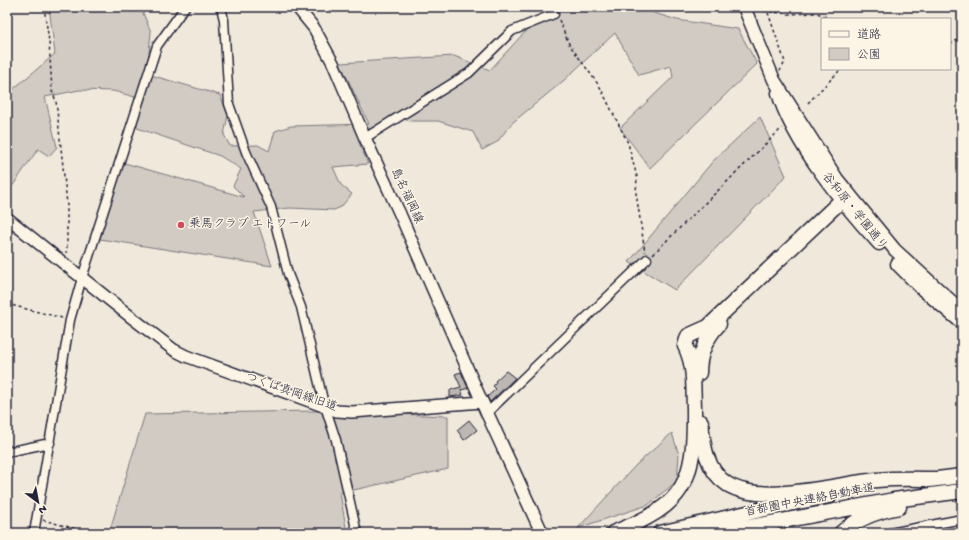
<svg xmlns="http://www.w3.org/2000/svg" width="969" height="540" font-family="'Gochi Hand','Klee One',sans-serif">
<rect width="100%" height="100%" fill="#efe8db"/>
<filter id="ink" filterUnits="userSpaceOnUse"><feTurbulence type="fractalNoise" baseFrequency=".025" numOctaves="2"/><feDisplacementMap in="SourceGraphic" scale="8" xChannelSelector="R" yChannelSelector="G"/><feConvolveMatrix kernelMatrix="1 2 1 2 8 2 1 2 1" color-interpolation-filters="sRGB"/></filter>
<g filter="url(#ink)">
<!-- green -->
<path fill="#d1cbc3" stroke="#7a767f" d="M49 7H149L143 13 151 32 147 74 220 95 228 115 224 135 230 146 258 145 269 151 275 131 291 126 369 124 340 63 454 56 490 70 521 36 553 8 552 7H651L654 13 677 20 738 29 757 64 650 168 620 128 673 77 671 66 639 75 615 33 562 82 512 123 497 142 482 150 473 132 438 121H410L392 115 358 140 368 164 333 167 341 185 352 194 341 207 334 210 290 208 254 212 272 266 100 239 121 162 244 197 233 186 241 169 220 156 137 128 135 97 113 91 79 90 45 97 57 147 49 156 38 149 9 191 7 189V89L12 90 55 54Z
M760 117 786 176 675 290 629 262 713 161Z
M315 411 448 416V469L340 493 347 533H109L145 414Z
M672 433 679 455 677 481 648 505 578 528 636 465Z"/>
<!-- building -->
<path fill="#bcb7b3" stroke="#22223b" d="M506 371 515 378 490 402 487 397 496 389 493 386 496 383 495 381Z
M461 372 468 388 462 390 461 389 463 395 450 397V390L461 387 455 374Z
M469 420 477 430 464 440 457 430Z"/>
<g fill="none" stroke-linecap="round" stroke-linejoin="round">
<defs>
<path id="street" d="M221 7 224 20 229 104 246 152 271 207 288 274 301 307 323 400 336 440 357 533
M365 138 469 73 512 31 554 14
M487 413 647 259
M7 452 50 443
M34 533 70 320 82 278 157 46 185 7
M890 533 962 519"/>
<path id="secondary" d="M7 218 131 317 174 350 186 356 337 411 352 412 482 402 399 212 365 138 333 63 314 28 297 7"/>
<path id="primary" d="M744 7 774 80 837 179 895 250 962 311
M778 93C793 143 844 206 879 244
M897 264 923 290 962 323
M482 402 542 533"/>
<path id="highway" d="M699 373C699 353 706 338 719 324
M701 422C703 445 706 470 727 484 762 506 837 484 877 480 897 478 918 479 938 479
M929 480 962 476
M613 533C685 505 695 483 694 408 693 385 695 366 685 346L688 336 708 327 848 194
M660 533 778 506 829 496
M718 533 894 500 962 491
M841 533C856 519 878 511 899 507"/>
</defs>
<!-- street casing -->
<use href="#street" stroke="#22223b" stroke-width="11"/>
<!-- secondary casing -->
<use href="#secondary" stroke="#22223b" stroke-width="14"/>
<!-- primary casing -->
<use href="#primary" stroke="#22223b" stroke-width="15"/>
<!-- highway casing -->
<use href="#highway" stroke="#22223b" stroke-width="17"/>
<!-- path -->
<path stroke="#22223b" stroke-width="1.5" stroke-dasharray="3 3" stroke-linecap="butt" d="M44 7 49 41 52 91 56 101 67 204V247L66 253
M766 7 785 62 780 71
M560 10 566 7
M758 10 788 14 817 13 832 19
M559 20 569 44 600 87 628 143 637 177 636 193 645 252
M950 44 962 37
M808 103 841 69
M653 254 782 128
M7 304 62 318
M43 520 91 533"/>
<!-- street -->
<use href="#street" stroke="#fcf5e5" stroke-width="8"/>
<!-- secondary -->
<use href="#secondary" stroke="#fcf5e5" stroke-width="11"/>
<!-- primary -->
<use href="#primary" stroke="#fcf5e5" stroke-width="12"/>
<!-- highway -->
<use href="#highway" stroke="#fcf5e5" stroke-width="14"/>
</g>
</g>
<!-- markers -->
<circle fill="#d1495b" stroke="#fcf5e5" stroke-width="1.5" cx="181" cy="225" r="4"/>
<g text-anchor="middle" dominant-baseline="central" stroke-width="3" stroke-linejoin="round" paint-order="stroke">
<!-- street labels -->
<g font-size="12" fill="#22223b" stroke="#fcf5e5">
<text transform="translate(406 196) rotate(65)">島名福岡線</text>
<text transform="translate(854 212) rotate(51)">谷和原・学園通り</text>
<text transform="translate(291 393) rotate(19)">つくば真岡線旧道</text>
<text transform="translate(810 501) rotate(-11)">首都圏中央連絡自動車道</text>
</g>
<!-- poi labels -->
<g font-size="12" fill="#22223b" stroke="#fcf5e5" text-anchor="start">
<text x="189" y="225">乗馬クラブ エトワール</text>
</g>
</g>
<!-- margin -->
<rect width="969" height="540" fill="none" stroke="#fcf5e5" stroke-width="24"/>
<rect x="12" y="12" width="945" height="516" fill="none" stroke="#22223b" stroke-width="1.5" filter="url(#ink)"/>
<!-- legend -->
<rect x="821" y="18" width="130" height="52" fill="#fcf5e5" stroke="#a5a1a1"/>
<rect x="829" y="31" width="20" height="6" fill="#fcf5e5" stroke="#a5a1a1"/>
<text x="857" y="38" font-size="12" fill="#22223b">道路</text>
<rect x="829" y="48" width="20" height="12" fill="#d1cbc3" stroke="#a5a1a1"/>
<text x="857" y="58" font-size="12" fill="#22223b">公園</text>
<!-- north arrow -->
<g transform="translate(38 502) rotate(148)" stroke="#fcf5e5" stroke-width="3" paint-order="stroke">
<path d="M0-3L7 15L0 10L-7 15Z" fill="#22223b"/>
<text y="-6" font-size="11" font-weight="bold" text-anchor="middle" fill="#22223b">N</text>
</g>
</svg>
